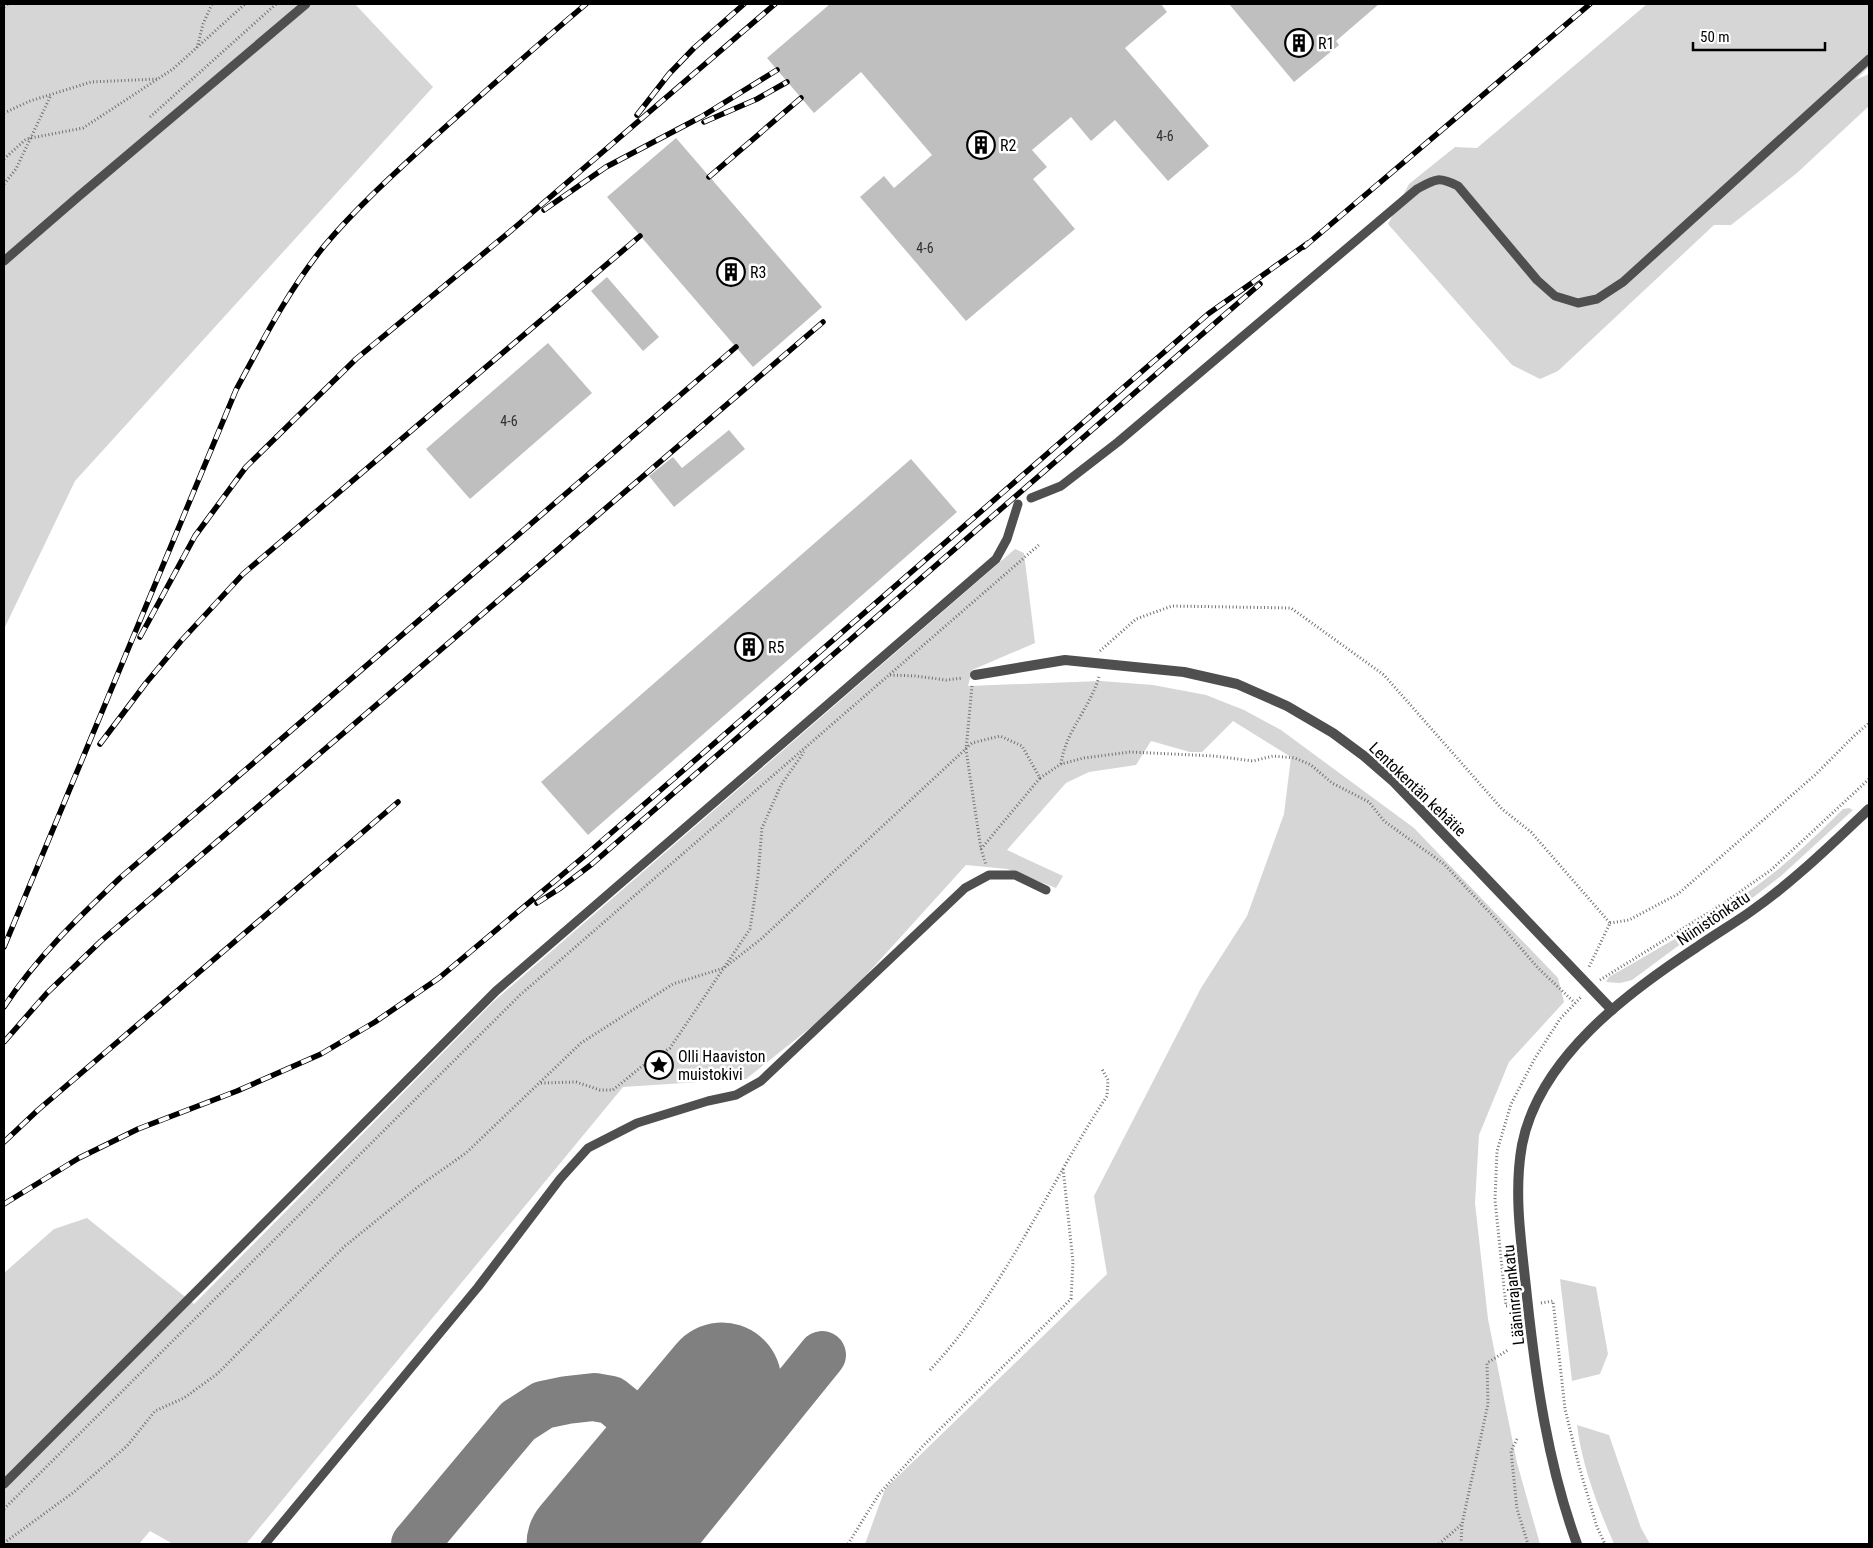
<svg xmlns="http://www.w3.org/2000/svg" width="1873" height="1548" font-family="'Roboto Condensed',sans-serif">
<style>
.green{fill:#d6d6d6}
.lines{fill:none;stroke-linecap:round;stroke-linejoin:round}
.taxiway{stroke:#808080;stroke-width:48}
.runway{stroke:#808080;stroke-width:119}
.building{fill:#bfbfbf}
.path{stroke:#717171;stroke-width:3;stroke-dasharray:1 2.5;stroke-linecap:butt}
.service{stroke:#4f4f4f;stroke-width:9}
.minor{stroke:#4f4f4f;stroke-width:10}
.tertiary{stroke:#4f4f4f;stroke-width:10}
.rail-casing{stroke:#000;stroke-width:5.5}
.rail{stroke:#fff;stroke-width:4;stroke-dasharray:11;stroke-linecap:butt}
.labels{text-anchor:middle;stroke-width:5;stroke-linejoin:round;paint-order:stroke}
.number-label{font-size:14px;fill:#303030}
.poi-label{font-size:16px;fill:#000;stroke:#fff;text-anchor:start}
.street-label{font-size:16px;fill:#000;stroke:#fff}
</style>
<rect width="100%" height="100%" fill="#fff"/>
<!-- green -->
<path class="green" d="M4 4H355L433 87 75 481 4 629Z
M1647 4H1869V67L1855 80 1869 74V106L1797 173 1731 225H1714L1558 371 1540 379 1512 365 1388 224 1409 184 1455 147 1477 148Z
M1015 549 1024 553 1035 643 972 670 968 686 1101 681 1153 685 1206 695 1244 710 1281 730 1414 828 1558 978 1564 1002 1509 1062 1479 1135 1475 1203 1488 1319 1517 1463 1540 1544H865L885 1489 1107 1274 1094 1196 1201 988 1247 916 1284 814 1291 757 1233 721 1202 752H1190L1151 741 1136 765 1089 772 1066 783 1007 850 1063 876 1056 888 1007 869 966 865 839 1005 746 1079 623 1087 246 1544H173L150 1531 139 1544H4V1273L54 1229 87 1218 194 1304 493 1002Z
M1849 808 1853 810 1781 876 1751 899 1678 946 1632 980 1620 983 1606 982 1609 977C1666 944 1725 912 1776 871 1799 852 1822 830 1843 809Z
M1560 1279 1596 1287 1608 1354 1600 1374 1572 1381Z
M1577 1425 1609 1435 1641 1528 1650 1544H1614C1598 1507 1582 1466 1577 1425Z"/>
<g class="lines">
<!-- taxiway -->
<path class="taxiway" d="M415 1544 518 1421 543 1405 567 1400 594 1397 611 1400 668 1446
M669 1544 822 1355"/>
<!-- runway -->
<path class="runway" d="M586 1544 722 1382"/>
</g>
<!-- building -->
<path class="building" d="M830 4H1161L1167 12 1125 48 1209 146 1168 181 1115 120 1091 141 1071 117 1032 150 1047 167 1033 179 1075 229 966 321 860 197 884 176 894 188 932 155 861 72 814 113 767 58Z
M1229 4H1379L1336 41 1339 45 1294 82Z
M676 138 822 307 753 367 607 197Z
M607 277 659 337 643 351 591 291Z
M548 343 592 393 470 499 426 449Z
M729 430 745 449 674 507 649 476 673 457 682 468Z
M911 459 957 512 588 835 541 782Z"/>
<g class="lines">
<!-- path -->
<path class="path" d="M4 7 8 4
M197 48 203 24 212 4
M4 113 30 101 91 82 157 79
M150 117 276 4
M4 159 26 139 83 128 173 69 245 4
M4 184 16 169 51 95
M1100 651 1136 619 1172 606 1291 608 1384 675 1502 809 1531 832 1610 923 1589 967
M890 675 915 676 946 680 963 678
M972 686 966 750 981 849 986 865
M1061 764C1065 732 1090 708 1099 677
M981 849 1040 778
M1610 923 1629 920 1678 894 1815 775 1855 735 1869 723
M1600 980 1724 903 1771 870 1869 779
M541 1083 576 1082 600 1090H613L641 1067 670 1048 750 929 758 876 762 828 781 785 804 752
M1541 1303 1553 1301 1565 1409 1579 1466 1597 1527 1605 1544
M1514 1305 1506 1306 1495 1200 1497 1151 1511 1104 1535 1058 1560 1019 1582 996
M930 1370C1005 1290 1047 1187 1107 1096L1108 1080 1102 1069
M1517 1439 1511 1451 1517 1509 1528 1544
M4 1509 520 995 1040 544
M4 1543 74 1492 127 1446 155 1411 184 1398 217 1374 345 1246 419 1186 466 1153 581 1043 673 984 724 968 761 939 972 743 1000 736 1022 746 1040 778 1061 764 1084 758 1130 752 1214 756 1253 761 1273 756 1295 758 1311 765 1332 783 1369 802 1384 821 1444 864 1493 916 1538 968 1575 1003
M848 1544 879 1494 924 1445 1071 1299 1073 1262 1063 1168
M1439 1544 1462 1524 1488 1404 1487 1363 1508 1350
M1461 1544 1462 1525"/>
<!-- service -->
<path class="service" d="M4 261 79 196 306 4
M1031 498 1061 486 1118 442 1417 189C1435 179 1438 176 1458 186L1537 280 1555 296 1578 303 1597 299 1623 282 1869 59
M4 1484 496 991 996 559 1007 539 1018 504
M265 1544 478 1287 560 1179 588 1148 637 1123 708 1101 736 1095 761 1081 965 888 989 875H1015L1046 890"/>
<!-- minor -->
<path class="minor" d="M975 675 1065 660 1184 672 1237 684 1287 706 1333 733 1364 756 1394 782 1612 1010"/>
<!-- tertiary -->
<path class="tertiary" d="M1577 1544C1548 1465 1536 1381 1527 1297 1522 1247 1513 1195 1522 1145 1539 1058 1628 992 1697 947 1714 935 1733 924 1750 912 1793 882 1831 845 1869 809"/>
<defs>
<path id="rail" d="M637 115 669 74 694 48 744 4
M704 122 757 99 787 82
M709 177 801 98
M544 210 606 167 701 117 777 70
M1304 247 1590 4
M140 637 195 536 246 467 356 359 513 229 775 4
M100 744 146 683 181 641 243 574 640 236
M537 903 559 889 592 864 1260 284
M4 947 236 390C263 340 289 289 325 245 358 206 395 173 432 139 483 93 534 48 586 4
M4 1007C36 958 78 918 120 878L736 347
M4 1042 47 993 101 941 823 322
M4 1142 38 1110 398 802
M4 1204 79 1158 138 1129 237 1091 321 1054 375 1022 439 978 587 854 1208 314 1308 243"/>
</defs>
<!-- rail casing -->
<use href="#rail" class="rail-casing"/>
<!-- rail -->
<use href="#rail" class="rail"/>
</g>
<!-- icons -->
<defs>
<symbol id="building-ring" viewBox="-11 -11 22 22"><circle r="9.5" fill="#fff" stroke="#000" stroke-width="1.5"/><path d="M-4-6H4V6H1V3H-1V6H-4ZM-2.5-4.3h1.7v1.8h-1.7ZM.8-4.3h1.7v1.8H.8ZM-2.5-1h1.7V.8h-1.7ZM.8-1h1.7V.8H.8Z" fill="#000"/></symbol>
<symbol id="sight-ring" viewBox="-11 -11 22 22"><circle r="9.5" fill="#fff" stroke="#000" stroke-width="1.5"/><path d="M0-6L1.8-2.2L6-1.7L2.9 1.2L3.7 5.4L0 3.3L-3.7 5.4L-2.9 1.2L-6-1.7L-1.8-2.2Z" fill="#000"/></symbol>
</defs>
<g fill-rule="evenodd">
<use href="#building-ring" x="1283" y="27" width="32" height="32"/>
<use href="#building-ring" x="965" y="129" width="32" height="32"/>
<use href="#building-ring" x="715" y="256" width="32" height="32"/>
<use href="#building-ring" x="733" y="631" width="32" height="32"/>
<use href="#sight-ring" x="643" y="1049" width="32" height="32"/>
</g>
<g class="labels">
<!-- number labels -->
<g class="number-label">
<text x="1165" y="141">4-6</text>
<text x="925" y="253">4-6</text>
<text x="509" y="426">4-6</text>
</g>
<!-- poi labels -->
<g class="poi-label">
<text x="1318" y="49">R1</text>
<text x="1000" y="151">R2</text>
<text x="750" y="278">R3</text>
<text x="768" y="653">R5</text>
<text x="678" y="1062">Olli Haaviston<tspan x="678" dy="18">muistokivi</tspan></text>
</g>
<!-- street labels -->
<g class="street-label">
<text transform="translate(1418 789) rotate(44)" y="6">Lentokentän kehätie</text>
<text transform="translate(1713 918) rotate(-34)" y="6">Niinistönkatu</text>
<text transform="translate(1513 1295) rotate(-96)" y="6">Lääninrajankatu</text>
</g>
</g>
<!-- border -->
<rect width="1873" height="1548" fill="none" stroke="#000000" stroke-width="10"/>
<!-- scale -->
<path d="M1693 42v8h132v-8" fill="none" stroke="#000000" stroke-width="2.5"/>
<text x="1700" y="42" font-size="15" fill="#000000" stroke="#ffffff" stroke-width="4" paint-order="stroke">50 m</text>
</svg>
